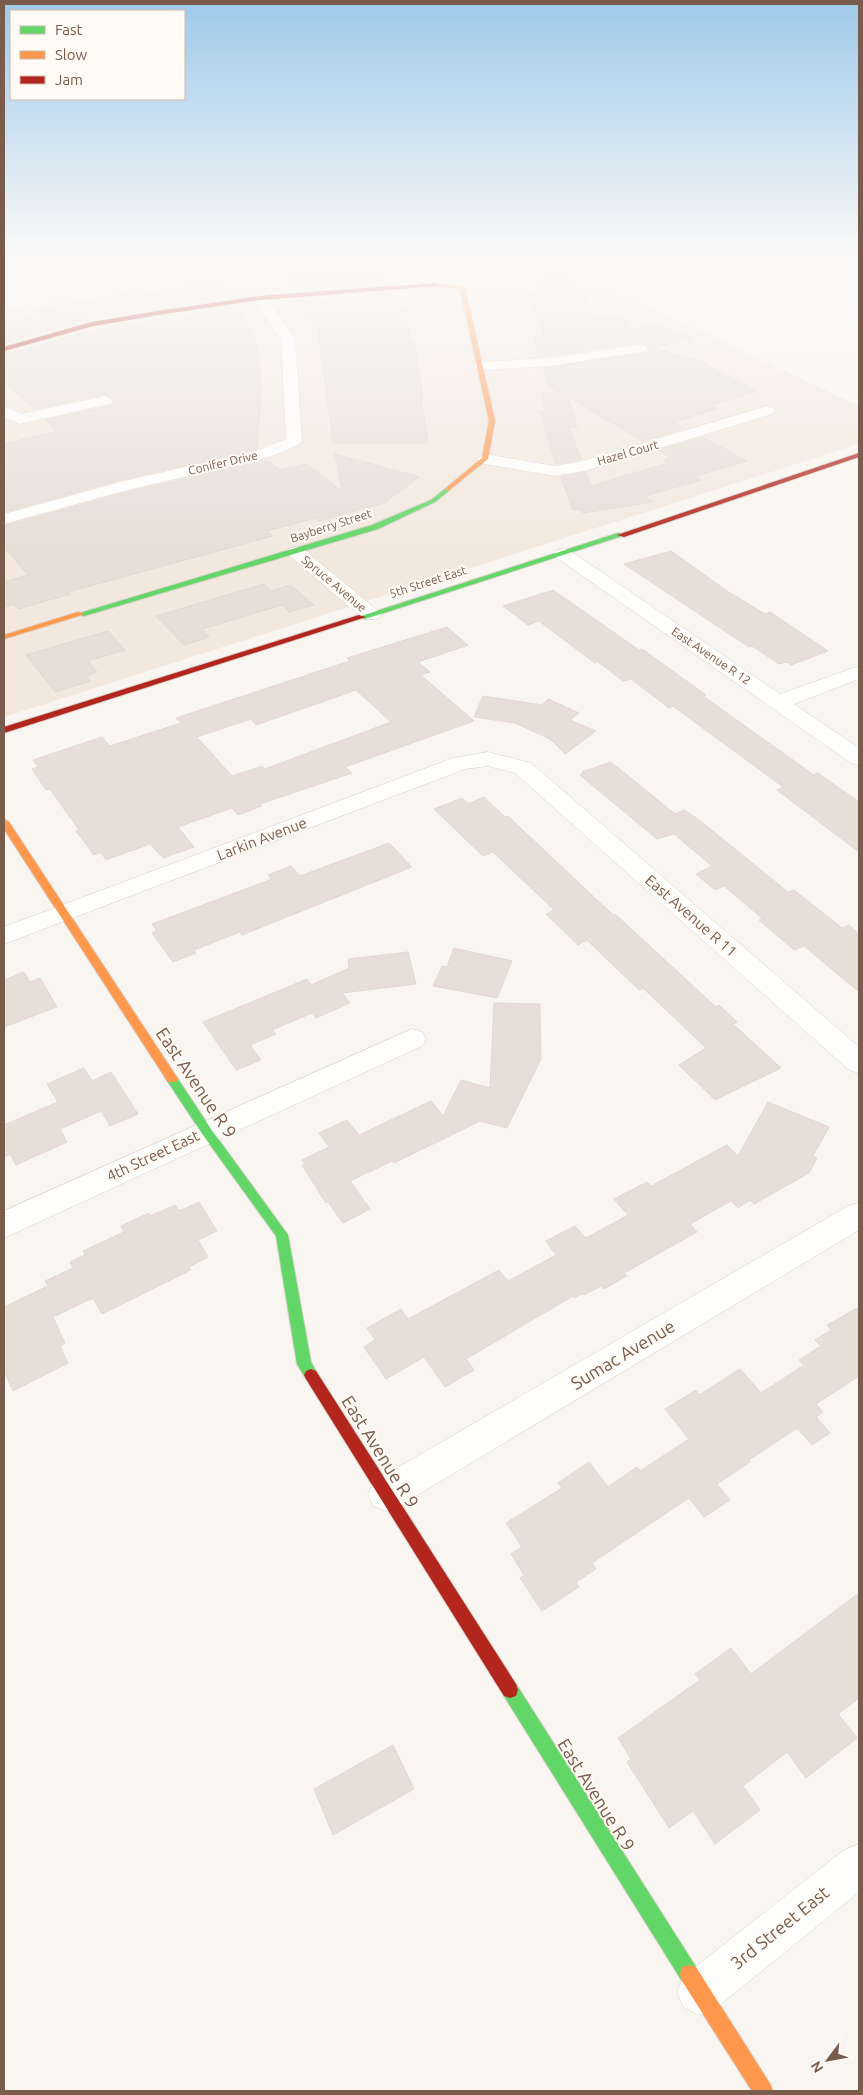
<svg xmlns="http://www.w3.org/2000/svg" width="863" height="2095" font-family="Ubuntu,sans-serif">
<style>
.residential{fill:#f2e8de}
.building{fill:#e6ded7;stroke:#e2d8d2;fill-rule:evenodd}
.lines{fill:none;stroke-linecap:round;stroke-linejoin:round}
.street-casing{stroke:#d7d1cb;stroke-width:1}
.fast-casing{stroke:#d9d2cb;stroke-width:2}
.slow-casing{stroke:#d9d2cb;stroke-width:2}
.jam-casing{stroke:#d9d2cb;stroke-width:2}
.street{fill:#fefefd;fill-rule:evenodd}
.fast{fill:#63d668;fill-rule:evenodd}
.slow{fill:#ff974d;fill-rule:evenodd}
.jam{fill:#b3261e;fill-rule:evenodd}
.labels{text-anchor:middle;stroke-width:4;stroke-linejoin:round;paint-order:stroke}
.far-street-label{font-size:12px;fill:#7a5c4d;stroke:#fffaf3}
.street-label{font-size:15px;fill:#7a5c4d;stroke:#fffaf3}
.near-street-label{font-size:18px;fill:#7a5c4d;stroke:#fffaf3}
</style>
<rect width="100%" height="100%" fill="#f9f5f0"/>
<!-- residential -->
<path class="residential" d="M306 262H410L425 279 447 278 523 262H555L859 406V444L4 717V309L213 271Z"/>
<!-- building -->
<path class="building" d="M370 264 373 269 379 271 386 283 291 290 285 276 348 271 346 266Z
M565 273 579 296H584L594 318 625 317 632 330 648 323 692 338 654 348 699 361 757 391 709 405 717 409 673 422 685 428 643 441 568 397 577 426 569 427 581 459 556 464 540 412 545 411 541 393 560 392 550 387 543 368 646 353 650 348 641 342 538 357 534 338 544 336 528 293H543L540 286H548L542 274Z
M212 283 213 285 222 284 230 296 91 318 4 343V324L39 315 34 311 131 292 134 296Z
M392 294 399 303 400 310H405L411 340H414L423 398H421L428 443H333L318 328H313L311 322H308L296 301Z
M237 307 258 346 261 391 257 449 120 480 4 512V444L57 431 45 420 110 406 115 401 105 394 34 409 4 381V355L94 330Z
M702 437 747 461 695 476 701 480 645 496 653 502 583 513 579 509 573 510 561 477 586 472 591 486 668 463 663 460 671 458 659 450Z
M335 454 419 477 384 503 319 521 316 518 267 531 273 536 68 592 70 594 18 609 14 604 4 607V582L28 575 4 547V526L124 493 266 460 281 470 306 464 342 491Z
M671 551 727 591 765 614 770 612 828 651 791 665 787 662 779 664 752 646 749 647 624 564Z
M264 584 271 591 291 585 314 605 289 612 282 605 202 629 209 637 184 645 156 616Z
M553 590 639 650 642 649 706 695 703 696 814 775 818 773 859 802V852L777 790 783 787 673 706 669 708 631 679 623 681 597 661 595 663 539 621 528 625 503 606Z
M447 627 468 645 418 662 430 672 421 675 474 721 345 767 352 773 260 804 262 806 238 815 232 808 178 827 194 847 163 858 150 844 106 860 101 852 94 855 76 831 79 830 50 789 46 790 32 769 38 767 33 760 102 737 110 746 181 723 176 718 350 661 347 658ZM356 690 391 722 265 769 262 766 232 776 197 737 251 719 256 725Z
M108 631 125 650 88 661 97 672 86 676 91 681 55 692 26 655Z
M483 696 542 705 548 699 579 713 570 720 596 731 565 754 550 739 515 723 474 717Z
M611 762 675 814 684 810 698 819 788 892 794 890 842 928 849 925 859 934V992L804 946 794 950 759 920 763 919 724 886 715 890 696 874 712 866 674 834 657 839 580 775 584 773 582 772Z
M484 797 505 817 508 816 613 915 615 914 716 1007 719 1005 737 1022 733 1024 781 1068 715 1100 679 1065 706 1048 643 988 639 990 587 940 578 945 546 914 554 910 493 852 483 856 434 809 462 798 468 804Z
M389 843 412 867 242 935 240 932 194 950 196 953 173 962 152 933 157 931 152 924 272 879 268 875 291 866 300 876Z
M454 948 512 961 497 998 433 986 442 966 447 967Z
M408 952 416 984 342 993 350 1003 316 1018 312 1013 272 1030 276 1034 250 1045 261 1060 236 1070 203 1022 307 979 311 985 349 968 348 959Z
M24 972 30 982 40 978 57 1007 4 1027V980Z
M494 1003 540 1004 541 1059 507 1128 480 1121 394 1163 392 1161 350 1181 370 1209 343 1223 328 1202 326 1203 302 1165 305 1164 302 1160 329 1147 319 1133 347 1120 359 1135 431 1101 443 1116 461 1080 490 1088Z
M84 1068 92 1081 111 1072 138 1114 110 1126 101 1111 60 1129 67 1142 16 1165 10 1154 4 1157V1125L58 1102 47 1084Z
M768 1102 829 1127 813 1156 817 1158 809 1173 754 1204 750 1200 738 1208 731 1201 690 1224 697 1232 624 1273 627 1276 604 1289 601 1286 584 1295 582 1294 574 1298 573 1296 466 1359 474 1370 445 1387 424 1357 386 1379 364 1347 375 1340 367 1328 401 1309 408 1319 499 1270 508 1281 556 1255 546 1241 575 1226 586 1238 628 1215 614 1199 647 1182 651 1186 727 1145 738 1156Z
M199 1202 217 1231 198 1240 208 1257 189 1267 191 1270 102 1314 93 1298 53 1317 65 1343 60 1346 68 1363 13 1391 4 1371V1307L48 1286 45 1281 73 1268 70 1262 85 1255 83 1251 124 1232 121 1226 149 1213 150 1216 175 1205 179 1211Z
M859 1307V1376L816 1404 823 1412 816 1417 830 1433 812 1445 797 1428 749 1460 750 1462 717 1484 730 1500 704 1517 689 1498 592 1563 596 1569 576 1582 579 1587 542 1611 520 1578 524 1575 511 1554 522 1547 506 1523 562 1488 558 1483 589 1462 608 1487 637 1467 640 1471 689 1439 665 1409 696 1390 699 1395 740 1369 761 1393 804 1365 799 1360 821 1346 815 1340 831 1330 827 1325Z
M859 1593V1698L838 1714 857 1738 806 1778 787 1752 743 1786 760 1810 715 1844 693 1811 669 1828 627 1762 631 1759 618 1738 700 1680 695 1674 731 1648 751 1674Z
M393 1745 414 1789 333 1835 314 1789Z"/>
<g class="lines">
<defs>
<path id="street" d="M260 294 265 295 295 339 302 441 300 444 270 457 124 491 4 524V514L120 482 259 450 286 439 281 339 253 298Z
M641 344 648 348 646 351 552 366 480 370 473 366 480 362 552 358Z
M105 396 113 401 110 404 19 424 4 417V406L21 414Z
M767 406 772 408 775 411 772 414 584 471 555 476 485 464 477 459 485 454 555 466 582 461Z
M296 547 302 548 378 611 381 615 378 619H364L290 556 287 552 290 548Z
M563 549 569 550 780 694 859 666V679L794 704 859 748V765L851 763 557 558 554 554 557 550Z
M488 752 531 763 859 1047V1073L849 1070 515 773 488 766 465 769 4 944V927L453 758Z
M412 1029 422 1032 426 1039 422 1046 4 1238V1211Z
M859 1203V1230L399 1506 386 1511 373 1506 368 1494 373 1482 848 1206Z
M859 1844V1892L716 2008 700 2015 684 2008 677 1992 684 1976 844 1850Z"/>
<path id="fast" d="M446 488 451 489 435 502 378 529 84 616 77 614 372 525 431 500Z
M618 533 625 535 365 619 358 617Z
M172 1075 176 1076 211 1129 288 1235 311 1362 318 1375 316 1379 311 1381 306 1379 297 1364 276 1236 203 1135 168 1082 166 1079 168 1076Z
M510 1682 516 1684 696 1967 698 1974 696 1981 689 1983 682 1981 504 1696 502 1690 504 1684Z"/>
<path id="slow" d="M435 283 465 288 495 421 488 459 448 491 446 490V488L482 458 489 421 460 289 433 286Z
M78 612 85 614 4 639V635Z
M4 819 9 822 176 1076 178 1079 176 1082H168L4 829Z
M689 1965 696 1967 770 2084 773 2091H752L682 1981 680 1974 682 1967Z"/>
<path id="jam" d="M435 283 437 286 260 300 164 314 93 326 4 351V347L92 322 164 310 260 296Z
M859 453V457L624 537 617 535Z
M359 615 366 617 4 733V727Z
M311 1369 316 1371 516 1684 518 1690 516 1696 510 1698 504 1696 306 1379 304 1375 306 1371Z"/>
</defs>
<!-- street casing -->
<use href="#street" class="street-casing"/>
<!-- fast casing -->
<use href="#fast" class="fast-casing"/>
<!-- slow casing -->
<use href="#slow" class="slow-casing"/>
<!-- jam casing -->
<use href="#jam" class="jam-casing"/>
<!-- street -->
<use href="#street" class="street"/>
<!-- fast -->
<use href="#fast" class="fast"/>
<!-- slow -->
<use href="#slow" class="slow"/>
<!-- jam -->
<use href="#jam" class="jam"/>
</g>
<!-- sky -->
<linearGradient id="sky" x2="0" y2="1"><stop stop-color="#9ec9e9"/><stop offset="0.47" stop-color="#fcfaf8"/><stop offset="1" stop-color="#fcfaf8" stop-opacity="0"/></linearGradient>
<rect width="863" height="555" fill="url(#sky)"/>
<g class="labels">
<!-- far-street labels -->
<g class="far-street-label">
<text transform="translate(628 453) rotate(-16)" y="4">Hazel Court</text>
<text transform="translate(223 463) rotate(-13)" y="4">Conifer Drive</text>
<text transform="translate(331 526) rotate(-18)" y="4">Bayberry Street</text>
<text transform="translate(428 582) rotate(-18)" y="4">5th Street East</text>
<text transform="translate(334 584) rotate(40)" y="4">Spruce Avenue</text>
<text transform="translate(711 656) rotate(34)" y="4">East Avenue R 12</text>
</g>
<!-- street labels -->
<g class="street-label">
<text transform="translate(262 839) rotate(-21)" y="5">Larkin Avenue</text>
<text transform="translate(691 916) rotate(41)" y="5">East Avenue R 11</text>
<text transform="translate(153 1156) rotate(-25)" y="5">4th Street East</text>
</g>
<!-- near-street labels -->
<g class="near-street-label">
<text transform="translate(196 1083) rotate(56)" y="6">East Avenue R 9</text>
<text transform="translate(623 1355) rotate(-31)" y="6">Sumac Avenue</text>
<text transform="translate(380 1452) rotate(58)" y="6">East Avenue R 9</text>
<text transform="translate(596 1795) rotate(58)" y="6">East Avenue R 9</text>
<text transform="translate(780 1928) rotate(-39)" y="6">3rd Street East</text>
</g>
</g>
<!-- border -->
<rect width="863" height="2095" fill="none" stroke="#7a5c4d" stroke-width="10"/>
<!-- legend -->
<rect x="10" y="10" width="175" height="90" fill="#fffaf3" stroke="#cabbb1"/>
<rect x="20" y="26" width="25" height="8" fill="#63d668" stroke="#cabbb1"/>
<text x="55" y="35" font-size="15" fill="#7a5c4d">Fast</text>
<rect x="20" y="51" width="25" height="8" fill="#ff974d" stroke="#cabbb1"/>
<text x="55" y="60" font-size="15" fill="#7a5c4d">Slow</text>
<rect x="20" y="76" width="25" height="8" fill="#b3261e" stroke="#cabbb1"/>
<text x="55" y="85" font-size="15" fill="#7a5c4d">Jam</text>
<!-- north arrow -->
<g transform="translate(828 2060) rotate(238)" stroke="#fffaf3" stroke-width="4" paint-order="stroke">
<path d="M0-4L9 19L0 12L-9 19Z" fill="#7a5c4d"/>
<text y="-8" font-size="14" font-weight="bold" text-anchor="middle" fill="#7a5c4d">N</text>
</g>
</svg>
